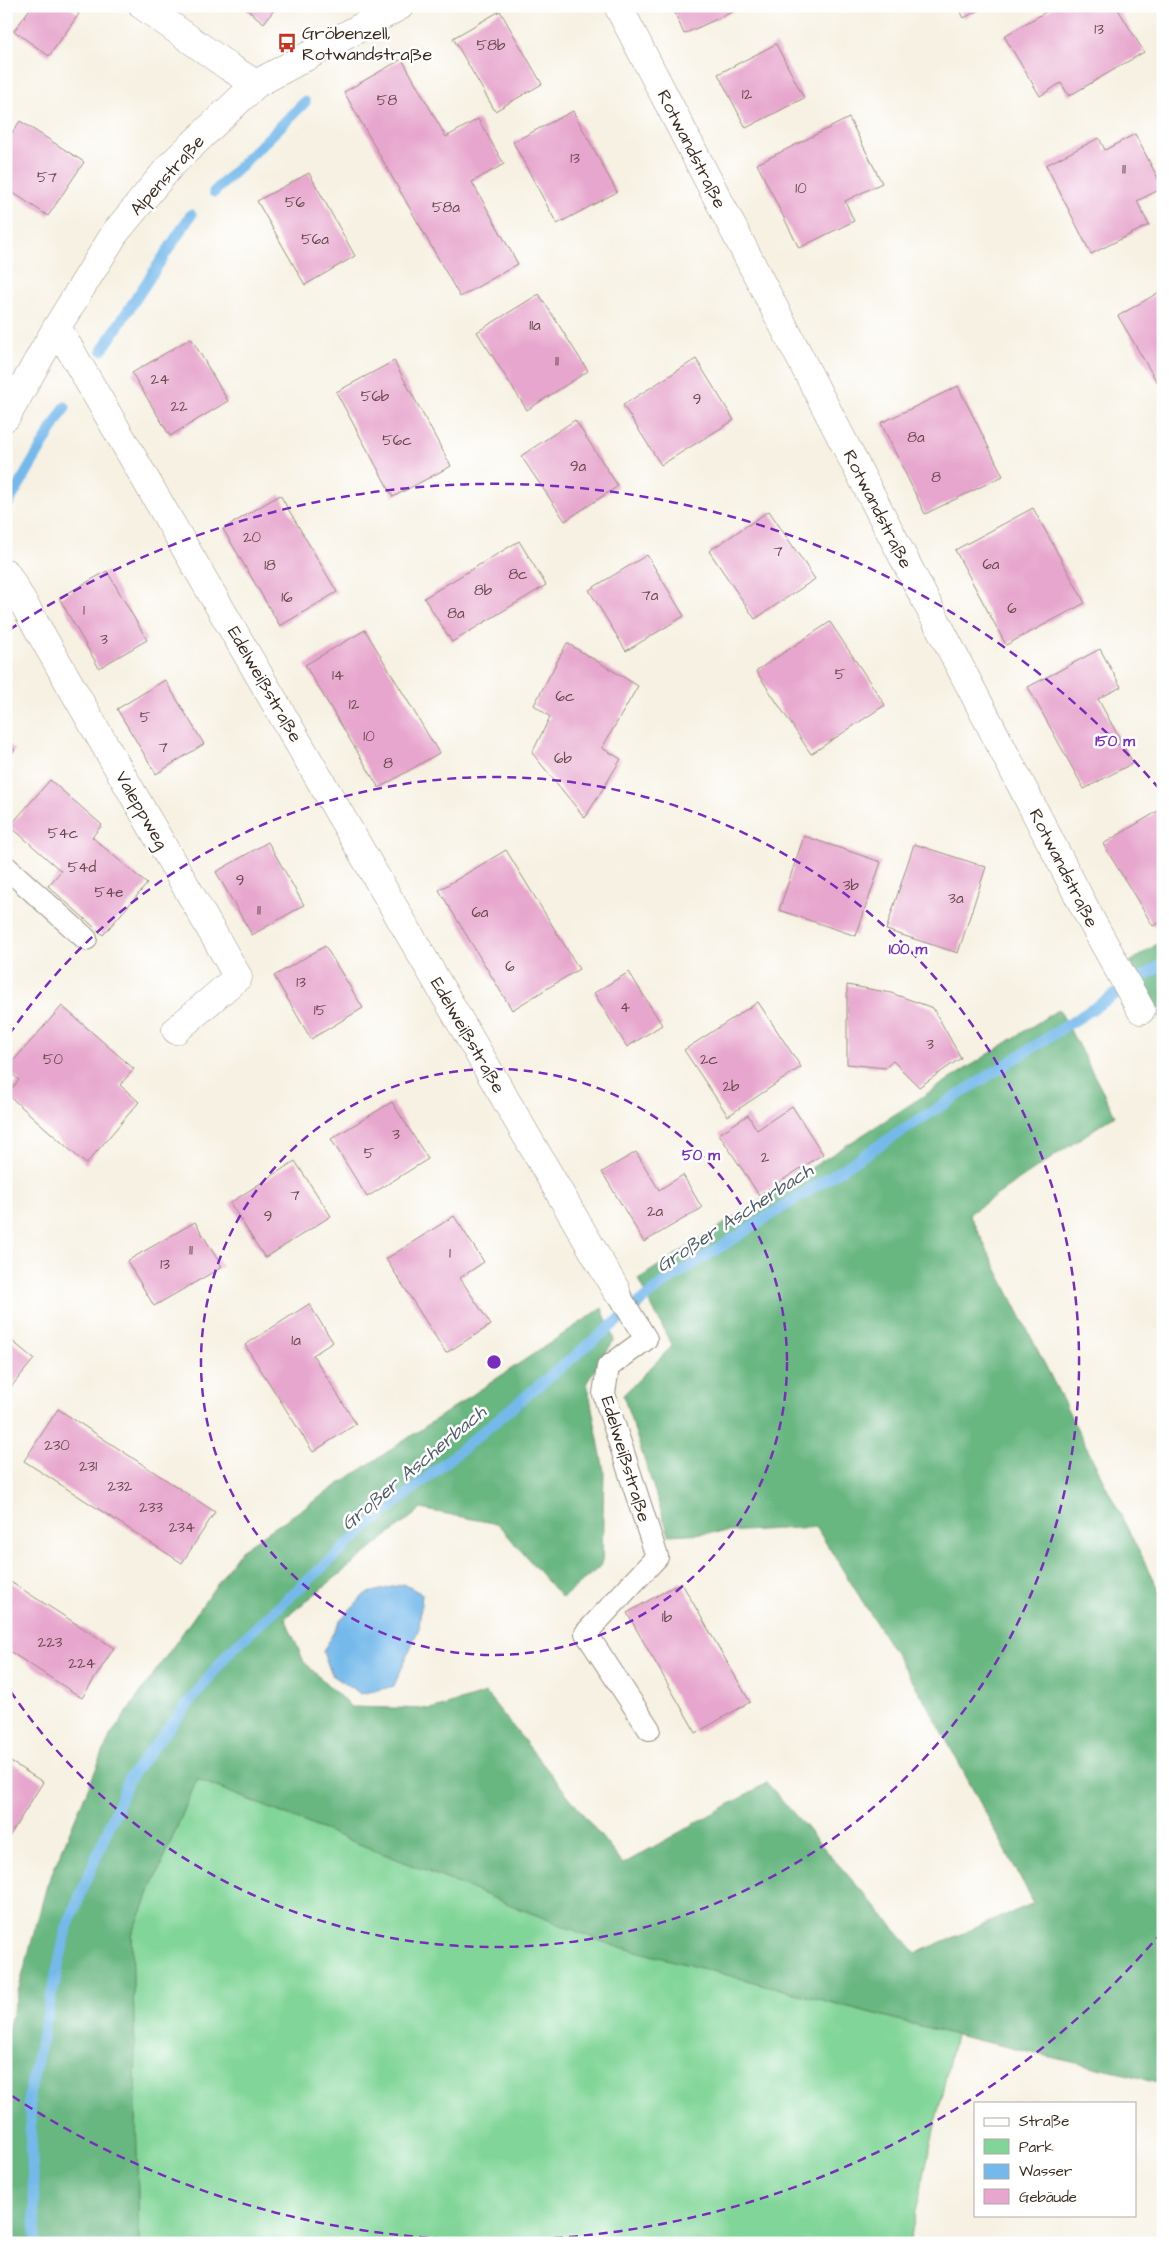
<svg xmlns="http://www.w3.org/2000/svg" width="1169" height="2249" font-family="'Architects Daughter',sans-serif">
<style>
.green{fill:#81d598;stroke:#5e805b}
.forest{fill:#68b680;stroke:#52704f}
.water{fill:#74b9eb;stroke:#587284}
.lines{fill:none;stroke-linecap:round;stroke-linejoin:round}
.stream{stroke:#74b9eb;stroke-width:11}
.building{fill:#e7a6cd}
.service-casing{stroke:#988e80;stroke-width:24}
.minor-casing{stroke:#988e80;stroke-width:29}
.service{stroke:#fff;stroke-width:22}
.minor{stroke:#fff;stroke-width:28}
.ring{fill:none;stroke:#7b2cbf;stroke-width:2.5;stroke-dasharray:9 6}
.labels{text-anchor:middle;stroke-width:5;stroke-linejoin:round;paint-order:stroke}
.number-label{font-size:15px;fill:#66494a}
.poi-label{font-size:18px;fill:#3b2a1e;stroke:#fff;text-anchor:start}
.street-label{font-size:18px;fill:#3b2a1e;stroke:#fff}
.water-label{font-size:19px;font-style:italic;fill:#4f5c66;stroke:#fff}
.centre{fill:#7b2cbf;stroke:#fff;stroke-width:2.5}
.ring-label{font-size:15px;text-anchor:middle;font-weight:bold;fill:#7b2cbf;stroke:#fff;stroke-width:5;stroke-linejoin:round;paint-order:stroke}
</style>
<rect width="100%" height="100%" fill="#fff"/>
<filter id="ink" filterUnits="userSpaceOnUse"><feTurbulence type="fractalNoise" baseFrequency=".02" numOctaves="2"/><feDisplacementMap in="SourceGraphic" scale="10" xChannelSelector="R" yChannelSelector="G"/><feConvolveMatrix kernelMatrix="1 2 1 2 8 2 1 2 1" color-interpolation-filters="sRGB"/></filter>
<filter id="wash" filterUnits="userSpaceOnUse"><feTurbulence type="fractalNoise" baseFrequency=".0096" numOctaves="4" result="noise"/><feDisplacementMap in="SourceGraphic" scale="20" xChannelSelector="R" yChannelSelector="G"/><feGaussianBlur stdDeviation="1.12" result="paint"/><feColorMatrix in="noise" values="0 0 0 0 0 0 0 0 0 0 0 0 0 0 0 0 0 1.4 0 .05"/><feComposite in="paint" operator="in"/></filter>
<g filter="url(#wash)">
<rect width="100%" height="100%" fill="#f6f1e2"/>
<!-- green -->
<path class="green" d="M197 1779 606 1943 955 2035 909 2243H139L132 1935Z"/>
<!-- forest -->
<path class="forest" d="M1163 940V1024L1130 962Z
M1059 1009 1115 1115 969 1214 1163 1599V2083L955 2035 606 1943 197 1779 132 1935 139 2243H6V2036L47 1885 110 1736 241 1550 602 1308 614 1340 587 1382 604 1471 602 1565 562 1598 498 1524 421 1509 285 1618 304 1662 351 1707 434 1709 486 1693 623 1864 767 1783 916 1953 1034 1903 928 1706 816 1527 669 1535 623 1395 672 1346 638 1279Z"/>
<!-- water -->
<path class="water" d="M404 1584 422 1594 419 1628 394 1686 361 1694 332 1675 323 1652 340 1620 365 1594Z"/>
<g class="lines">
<!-- stream -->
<path class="stream" d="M214 192 305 102
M102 350 191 215
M6 507 65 407
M36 2243 29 2095 67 1927 129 1778 230 1651 367 1527 661 1285 1163 964"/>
</g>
<g id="blocks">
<!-- building -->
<path class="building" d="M32 6H68L79 14 49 56 14 31Z
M242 6H277L264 23Z
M672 6H740L741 8 684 34Z
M958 6H986L964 18Z
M1056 6H1116L1144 52 1069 96 1061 83 1040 96 1004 36Z
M500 11 542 84 495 111 453 38Z
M776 44 804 98 746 128 718 74Z
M402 59 446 137 478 119 504 164 472 182 518 264 460 297 344 92Z
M573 111 617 192 557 224 513 142Z
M849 118 882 183 845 201 854 221 799 248 757 164Z
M20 121 84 162 48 216 6 188V142Z
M1135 134 1163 188 1137 201 1149 225 1091 254 1046 165 1099 138 1105 150Z
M309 173 355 256 305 285 257 201Z
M1163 290V379L1157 382 1118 316Z
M539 294 588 371 527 410 477 332Z
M191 338 228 401 170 436 132 373Z
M696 359 734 420 661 465 623 405Z
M394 361 451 466 393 497 336 392Z
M958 386 1003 476 925 514 881 423Z
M575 420 618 486 565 521 521 456Z
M280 495 337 592 280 626 223 529Z
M1033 508 1085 603 1006 645 955 550Z
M769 511 815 579 755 619 709 551Z
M519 541 546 585 452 642 424 598Z
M647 555 684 616 626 651 589 590Z
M107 571 147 640 99 668 59 598Z
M830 622 885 705 811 754 756 671Z
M365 630 439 753 379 788 305 665Z
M567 643 638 686 602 748 621 759 585 818 532 753 550 717 534 705Z
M1100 649 1121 687 1098 699 1133 763 1084 789 1028 687Z
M165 680 204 744 156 774 117 709Z
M6 742 15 750 6 759Z
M50 780 102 825 92 837 147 884 103 935 48 886 61 871 10 826Z
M1163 808V921L1153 926 1103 844Z
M804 836 881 862 856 936 779 910Z
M268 842 304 905 252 935 216 872Z
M914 844 986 867 958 953 886 930Z
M506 850 579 969 512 1010 439 890Z
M325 946 363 1008 311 1039 274 976Z
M629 972 662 1025 627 1047 594 993Z
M847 985 891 993 933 1008 961 1058 919 1087 893 1061 885 1068 847 1064Z
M758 1002 801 1067 728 1116 684 1050Z
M62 1006 134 1069 120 1085 139 1102 86 1164 7 1094 19 1080 6 1069Z
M392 1102 428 1159 367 1197 331 1139Z
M792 1106 823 1154 759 1195 719 1134 748 1115 757 1130Z
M636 1152 659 1190 683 1175 702 1208 644 1242 602 1172Z
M295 1161 331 1216 265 1258 230 1203Z
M454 1216 484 1262 460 1278 491 1325 446 1353 386 1259Z
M195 1222 222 1267 154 1306 127 1261Z
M309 1304 333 1342 313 1355 356 1424 313 1452 245 1345Z
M6 1336 34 1359 6 1393Z
M58 1409 215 1512 182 1563 24 1461Z
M6 1579 114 1648 82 1698 6 1649Z
M681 1582 750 1702 696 1733 627 1613Z
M6 1759 43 1782 9 1837 6 1836Z"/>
</g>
</g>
<g filter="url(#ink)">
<use href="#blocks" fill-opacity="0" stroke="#988e80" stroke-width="1"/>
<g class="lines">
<defs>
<path id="service" d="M6 867 86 939
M616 1290 646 1339 608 1367 604 1394 657 1557 586 1633 649 1729"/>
<path id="minor" d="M143 6 229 67 256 84
M618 6 1092 922 1141 1010
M57 327 616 1290
M6 417 57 327 115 233 171 165 256 84 400 6
M6 573 238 977 176 1030"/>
</defs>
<!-- service casing -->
<use href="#service" class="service-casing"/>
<!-- minor casing -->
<use href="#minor" class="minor-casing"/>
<!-- service -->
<use href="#service" class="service"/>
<!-- minor -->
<use href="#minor" class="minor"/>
</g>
</g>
<!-- distance rings -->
<g class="ring">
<circle cx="494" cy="1362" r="293"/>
<path d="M9 1035A585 585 0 1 1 9 1689"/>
<path d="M1162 1932A878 878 0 0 1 9 2094M9 630A878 878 0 0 1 1162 792"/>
</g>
<!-- icons -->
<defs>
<symbol id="bus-bare" viewBox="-9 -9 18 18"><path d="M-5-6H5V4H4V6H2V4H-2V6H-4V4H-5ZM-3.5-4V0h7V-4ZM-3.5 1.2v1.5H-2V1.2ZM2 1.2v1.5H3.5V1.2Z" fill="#c8321e" stroke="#fff" stroke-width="2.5" paint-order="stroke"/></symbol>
</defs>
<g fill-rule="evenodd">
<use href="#bus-bare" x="273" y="29" width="28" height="28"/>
</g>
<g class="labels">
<!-- number labels -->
<g class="number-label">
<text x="1099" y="34">13</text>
<text x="491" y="50">58b</text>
<text x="747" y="99">12</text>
<text x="387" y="105">58</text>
<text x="575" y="163">13</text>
<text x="1124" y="174">11</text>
<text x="47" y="182">57</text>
<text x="801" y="193">10</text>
<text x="295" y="207">56</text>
<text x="446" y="212">58a</text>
<text x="315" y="244">56a</text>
<text x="535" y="330">11a</text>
<text x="557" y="366">11</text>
<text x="160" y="384">24</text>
<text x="375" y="401">56b</text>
<text x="697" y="404">9</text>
<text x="179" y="411">22</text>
<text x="916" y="442">8a</text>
<text x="397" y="445">56c</text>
<text x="578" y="471">9a</text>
<text x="936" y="482">8</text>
<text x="252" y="542">20</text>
<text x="778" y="556">7</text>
<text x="991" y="569">6a</text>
<text x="270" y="570">18</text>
<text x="518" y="579">8c</text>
<text x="483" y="595">8b</text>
<text x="650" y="600">7a</text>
<text x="287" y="602">16</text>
<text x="1012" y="613">6</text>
<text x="84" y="615">1</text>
<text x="456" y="618">8a</text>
<text x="104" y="644">3</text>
<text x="840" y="679">5</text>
<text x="338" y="680">14</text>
<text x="565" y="701">6c</text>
<text x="354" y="709">12</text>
<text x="145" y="722">5</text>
<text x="369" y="741">10</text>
<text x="163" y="752">7</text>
<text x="563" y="763">6b</text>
<text x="388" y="768">8</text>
<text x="63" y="838">54c</text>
<text x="82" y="872">54d</text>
<text x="240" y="885">9</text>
<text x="851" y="890">3b</text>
<text x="109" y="897">54e</text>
<text x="956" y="903">3a</text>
<text x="259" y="915">11</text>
<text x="480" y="917">6a</text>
<text x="510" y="971">6</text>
<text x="301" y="987">13</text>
<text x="625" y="1012">4</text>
<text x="320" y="1015">15</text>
<text x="930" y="1049">3</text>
<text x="53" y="1064">50</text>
<text x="709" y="1064">2c</text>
<text x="731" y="1091">2b</text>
<text x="396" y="1139">3</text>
<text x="369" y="1158">5</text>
<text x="765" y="1162">2</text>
<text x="295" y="1200">7</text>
<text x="655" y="1216">2a</text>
<text x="268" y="1221">9</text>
<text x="191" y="1255">11</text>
<text x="450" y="1258">1</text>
<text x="165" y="1269">13</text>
<text x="296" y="1345">1a</text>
<text x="57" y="1450">230</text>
<text x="88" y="1471">231</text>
<text x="120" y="1491">232</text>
<text x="151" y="1512">233</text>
<text x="182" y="1532">234</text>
<text x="667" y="1622">1b</text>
<text x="50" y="1647">223</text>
<text x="82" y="1668">224</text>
</g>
<!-- poi labels -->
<g class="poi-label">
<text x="302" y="39">Gröbenzell,<tspan x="302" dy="21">Rotwandstraße</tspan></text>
</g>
<!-- street labels -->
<g class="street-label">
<text transform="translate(692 149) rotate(63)" y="6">Rotwandstraße</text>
<text transform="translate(167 175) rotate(-48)" y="6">Alpenstraße</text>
<text transform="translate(878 509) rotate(63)" y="6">Rotwandstraße</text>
<text transform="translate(265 684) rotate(60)" y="6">Edelweißstraße</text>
<text transform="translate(142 810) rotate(60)" y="6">Valeppweg</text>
<text transform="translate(1064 868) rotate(63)" y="6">Rotwandstraße</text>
<text transform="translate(468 1035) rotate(60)" y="6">Edelweißstraße</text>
<text transform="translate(626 1459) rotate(73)" y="6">Edelweißstraße</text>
</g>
<!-- water labels -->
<g class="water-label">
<text transform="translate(734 1217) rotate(-33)" y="7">Großer Ascherbach</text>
<text transform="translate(413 1467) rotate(-40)" y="7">Großer Ascherbach</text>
</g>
</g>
<circle cx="494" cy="1362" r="8" class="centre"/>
<g class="ring-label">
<text x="1115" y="746">150 m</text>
<text x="908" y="954">100 m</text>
<text x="701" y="1160">50 m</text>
</g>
<!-- margin -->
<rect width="1169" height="2249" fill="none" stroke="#fff" stroke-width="25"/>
<!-- legend -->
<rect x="974" y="2102" width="162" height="115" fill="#ffffff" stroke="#b1aaa5"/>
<rect x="984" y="2118" width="25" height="8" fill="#ffffff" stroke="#b1aaa5"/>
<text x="1019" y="2126" font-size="15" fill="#3b2a1e">Straße</text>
<rect x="984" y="2139" width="25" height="15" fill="#81d598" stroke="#b1aaa5"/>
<text x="1019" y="2152" font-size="15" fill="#3b2a1e">Park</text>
<rect x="984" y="2164" width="25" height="15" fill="#74b9eb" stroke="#b1aaa5"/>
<text x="1019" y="2176" font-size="15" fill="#3b2a1e">Wasser</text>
<rect x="984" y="2189" width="25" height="15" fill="#e7a6cd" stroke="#b1aaa5"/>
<text x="1019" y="2202" font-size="15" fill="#3b2a1e">Gebäude</text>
</svg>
